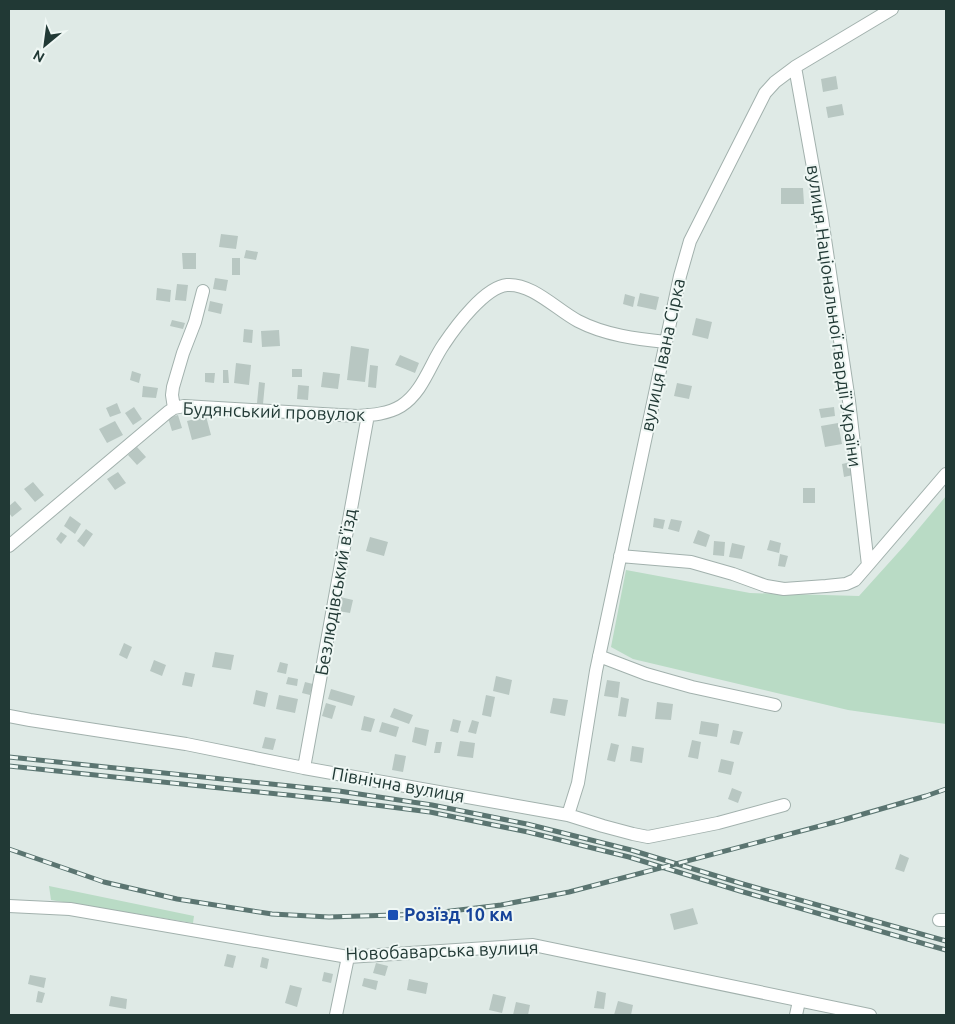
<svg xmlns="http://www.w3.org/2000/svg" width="955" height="1024" font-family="Ubuntu,sans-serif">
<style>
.green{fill:#b9dbc5}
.building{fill:#b8c7c2}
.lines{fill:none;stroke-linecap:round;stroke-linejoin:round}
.minor-casing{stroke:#a2b1ad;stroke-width:14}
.minor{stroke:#fff;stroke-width:12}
.rail-casing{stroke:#5b7571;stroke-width:5}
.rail{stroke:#eff7f4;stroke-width:3;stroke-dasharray:9;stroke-linecap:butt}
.transit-dot{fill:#1a4fb4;stroke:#eff7f4;stroke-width:2}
.labels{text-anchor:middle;stroke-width:4;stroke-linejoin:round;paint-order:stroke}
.street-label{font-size:18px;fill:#213935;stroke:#eff7f4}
.transit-label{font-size:18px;font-weight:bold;fill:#164399;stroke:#eff7f4;text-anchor:start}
</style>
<rect width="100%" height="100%" fill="#dfeae6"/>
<!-- green -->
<path class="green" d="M946 496V724L848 710 633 659 611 647 626 570 750 593 859 596 905 545Z
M49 886 194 916 193 923 51 900Z"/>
<!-- building -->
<path class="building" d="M836 76 838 89 823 92 821 79Z
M842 104 844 115 828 118 826 107Z
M781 188H803L804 204H781Z
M221 234 238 236 236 249 219 247Z
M246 250 258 252 256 260 244 258Z
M182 253H196V269H183Z
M232 258H240V275H232Z
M215 278 228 280 226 291 213 289Z
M177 284 188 285 186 301 175 300Z
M157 288 171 290 170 302 156 300Z
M640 293 659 297 656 310 637 306Z
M625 294 635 297 633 307 623 304Z
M210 301 223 304 221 314 208 311Z
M696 318 712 322 708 339 692 335Z
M172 320 185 323 183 329 170 326Z
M244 329 253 330 252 343 243 342Z
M279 330 280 346 262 347 261 331Z
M351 346 369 349 365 382 347 380Z
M400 355 419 363 415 373 395 365Z
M236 363 251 365 249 385 234 383Z
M370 365 378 366 376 388 368 387Z
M292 369H302V377H292Z
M223 370H228L229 383H223Z
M132 371 141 374 139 383 130 380Z
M323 372 340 374 338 389 321 387Z
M205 373H215L214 383 205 382Z
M259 382 265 383 263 404 257 403Z
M677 383 692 386 689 399 674 396Z
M298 385 309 386 308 400 297 399Z
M143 386 158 388 156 398 142 397Z
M117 403 121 413 110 417 106 408Z
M134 407 142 419 133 425 125 413Z
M834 407 835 416 821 418 819 409Z
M178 415 182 428 172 431 168 418Z
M206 416 211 435 192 440 187 421Z
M115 421 123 435 107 443 99 429Z
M838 423 842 444 825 447 821 426Z
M137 447 146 457 137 465 128 455Z
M851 462 853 475 844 477 842 464Z
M118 472 126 483 115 490 107 479Z
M33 482 44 495 35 502 24 489Z
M803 488H815V503H803Z
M15 501 22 509 12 517 9 513V506Z
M70 516 81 524 75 534 64 526Z
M654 518 665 520 663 529 653 527Z
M671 519 682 521 679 532 668 529Z
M86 529 93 534 84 547 77 541Z
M698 530 710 535 706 547 693 543Z
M61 532 67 536 61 544 56 539Z
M370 537 388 542 384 556 366 551Z
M770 540 781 543 779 553 767 550Z
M714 541 725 542 724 556 713 555Z
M732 543 745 546 742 559 729 557Z
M780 554 788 556 785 567 778 566Z
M340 597 353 600 350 613 338 611Z
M124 643 132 647 127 659 119 655Z
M215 652 234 655 231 670 212 667Z
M154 660 166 665 162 676 150 671Z
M280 662 288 664 286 674 277 672Z
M185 672 195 674 192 687 182 685Z
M496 676 512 680 509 695 493 691Z
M288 677 298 679 297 686 286 684Z
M607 680 620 682 618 698 604 696Z
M305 682 313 684 310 695 302 693Z
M331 689 355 696 352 706 328 699Z
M256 690 268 693 265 707 253 704Z
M279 695 298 699 295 713 276 709Z
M486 695 495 697 491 717 482 715Z
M621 697 629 699 626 717 618 716Z
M553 698 568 700 565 716 550 713Z
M657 702 673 704 671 720 655 719Z
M326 703 336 706 332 719 322 716Z
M394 708 413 715 409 724 390 717Z
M364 716 375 719 371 732 361 730Z
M453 719 461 721 458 733 450 731Z
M472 720 479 722 476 734 468 732Z
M701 721 719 724 717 737 699 734Z
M382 722 399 727 396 737 379 732Z
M415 727 429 730 426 746 412 742Z
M733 730 743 732 739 745 730 743Z
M265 737 276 739 273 750 262 748Z
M692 740 701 742 698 759 688 757Z
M460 741 475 743 473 758 457 756Z
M436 742H442L440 753H434Z
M611 743 619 745 615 762 607 760Z
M632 746 644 748 642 763 630 761Z
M395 754 406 756 403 772 392 770Z
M721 759 734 762 731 775 718 772Z
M732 788 742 792 738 803 728 799Z
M900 854 909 858 904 872 895 869Z
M693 908 698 924 674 930 670 914Z
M227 954 236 956 233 968 224 966Z
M262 957 269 959 267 969 260 967Z
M376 963 388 966 385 976 373 973Z
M324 972 333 974 331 983 322 981Z
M30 975 46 978 44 988 28 984Z
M364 978 378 981 376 990 362 986Z
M409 979 428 983 426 994 407 990Z
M290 985 302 988 297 1007 285 1003Z
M38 991 45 993 42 1003 36 1002Z
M597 991 606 993 604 1009 594 1008Z
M493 994 506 997 502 1013 489 1010Z
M111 996 127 999 126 1009 109 1006Z
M618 1001 633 1005 631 1015H614Z
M516 1002 530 1005 528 1015H513Z"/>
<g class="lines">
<defs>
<path id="minor" d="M795 67 821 212 849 401 868 565
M174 408 172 395 173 387 183 353 195 322 203 291
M9 546 168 412 174 408 184 406 357 416C371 415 388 414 401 406 423 392 430 364 444 344 456 326 485 287 507 285 532 283 557 310 578 321 605 335 636 339 666 342
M620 556 691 562 733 574 766 586 784 589 826 586 846 584 855 580 868 565 946 474
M599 656 646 674 692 687 775 705
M9 716 30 720 186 744 304 768 568 815 603 826 633 834 648 837 718 823 784 805
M304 768 368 415
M568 815 578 783 596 671 680 276 690 241 765 93 775 82 795 67 892 9
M9 906 70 909 348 957 533 945 870 1015
M939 920H946
M336 1015 348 957
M796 1015 799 1001"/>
</defs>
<!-- minor casing -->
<use href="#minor" class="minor-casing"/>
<!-- minor -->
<use href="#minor" class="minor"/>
<defs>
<path id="rail" d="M9 757 339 791 432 805 527 824 631 850 743 884 946 941
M9 766 336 800 430 812 528 832 629 857 740 891 946 950
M9 849 104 882 177 899 272 914 329 917 426 914 501 905 569 892 839 821 926 796 946 789"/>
</defs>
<!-- rail casing -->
<use href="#rail" class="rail-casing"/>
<!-- rail -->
<use href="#rail" class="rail"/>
</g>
<!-- markers -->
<rect class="transit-dot" x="387" y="909" width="12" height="12" rx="2.5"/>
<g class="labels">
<!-- street labels -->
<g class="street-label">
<text transform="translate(834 316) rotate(82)" y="6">вулиця Національної гвардії України</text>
<text transform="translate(663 355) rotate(-78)" y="6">вулиця Івана Сірка</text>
<text transform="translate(274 412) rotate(2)" y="6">Будянський провулок</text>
<text transform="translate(336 592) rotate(-80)" y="6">Безлюдівський в'їзд</text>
<text transform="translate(398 785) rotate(10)" y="6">Північна вулиця</text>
<text transform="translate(442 951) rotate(-2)" y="6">Новобаварська вулиця</text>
</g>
<!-- transit labels -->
<g class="transit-label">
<text x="404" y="921">Розїзд 10 км</text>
</g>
</g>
<!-- border -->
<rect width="955" height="1024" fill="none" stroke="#213935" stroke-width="20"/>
<!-- north arrow -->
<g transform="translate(45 45) rotate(209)" stroke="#eff7f4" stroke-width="4" paint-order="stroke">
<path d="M0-4L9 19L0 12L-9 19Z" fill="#213935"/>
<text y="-8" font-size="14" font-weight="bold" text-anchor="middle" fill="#213935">N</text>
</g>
</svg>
